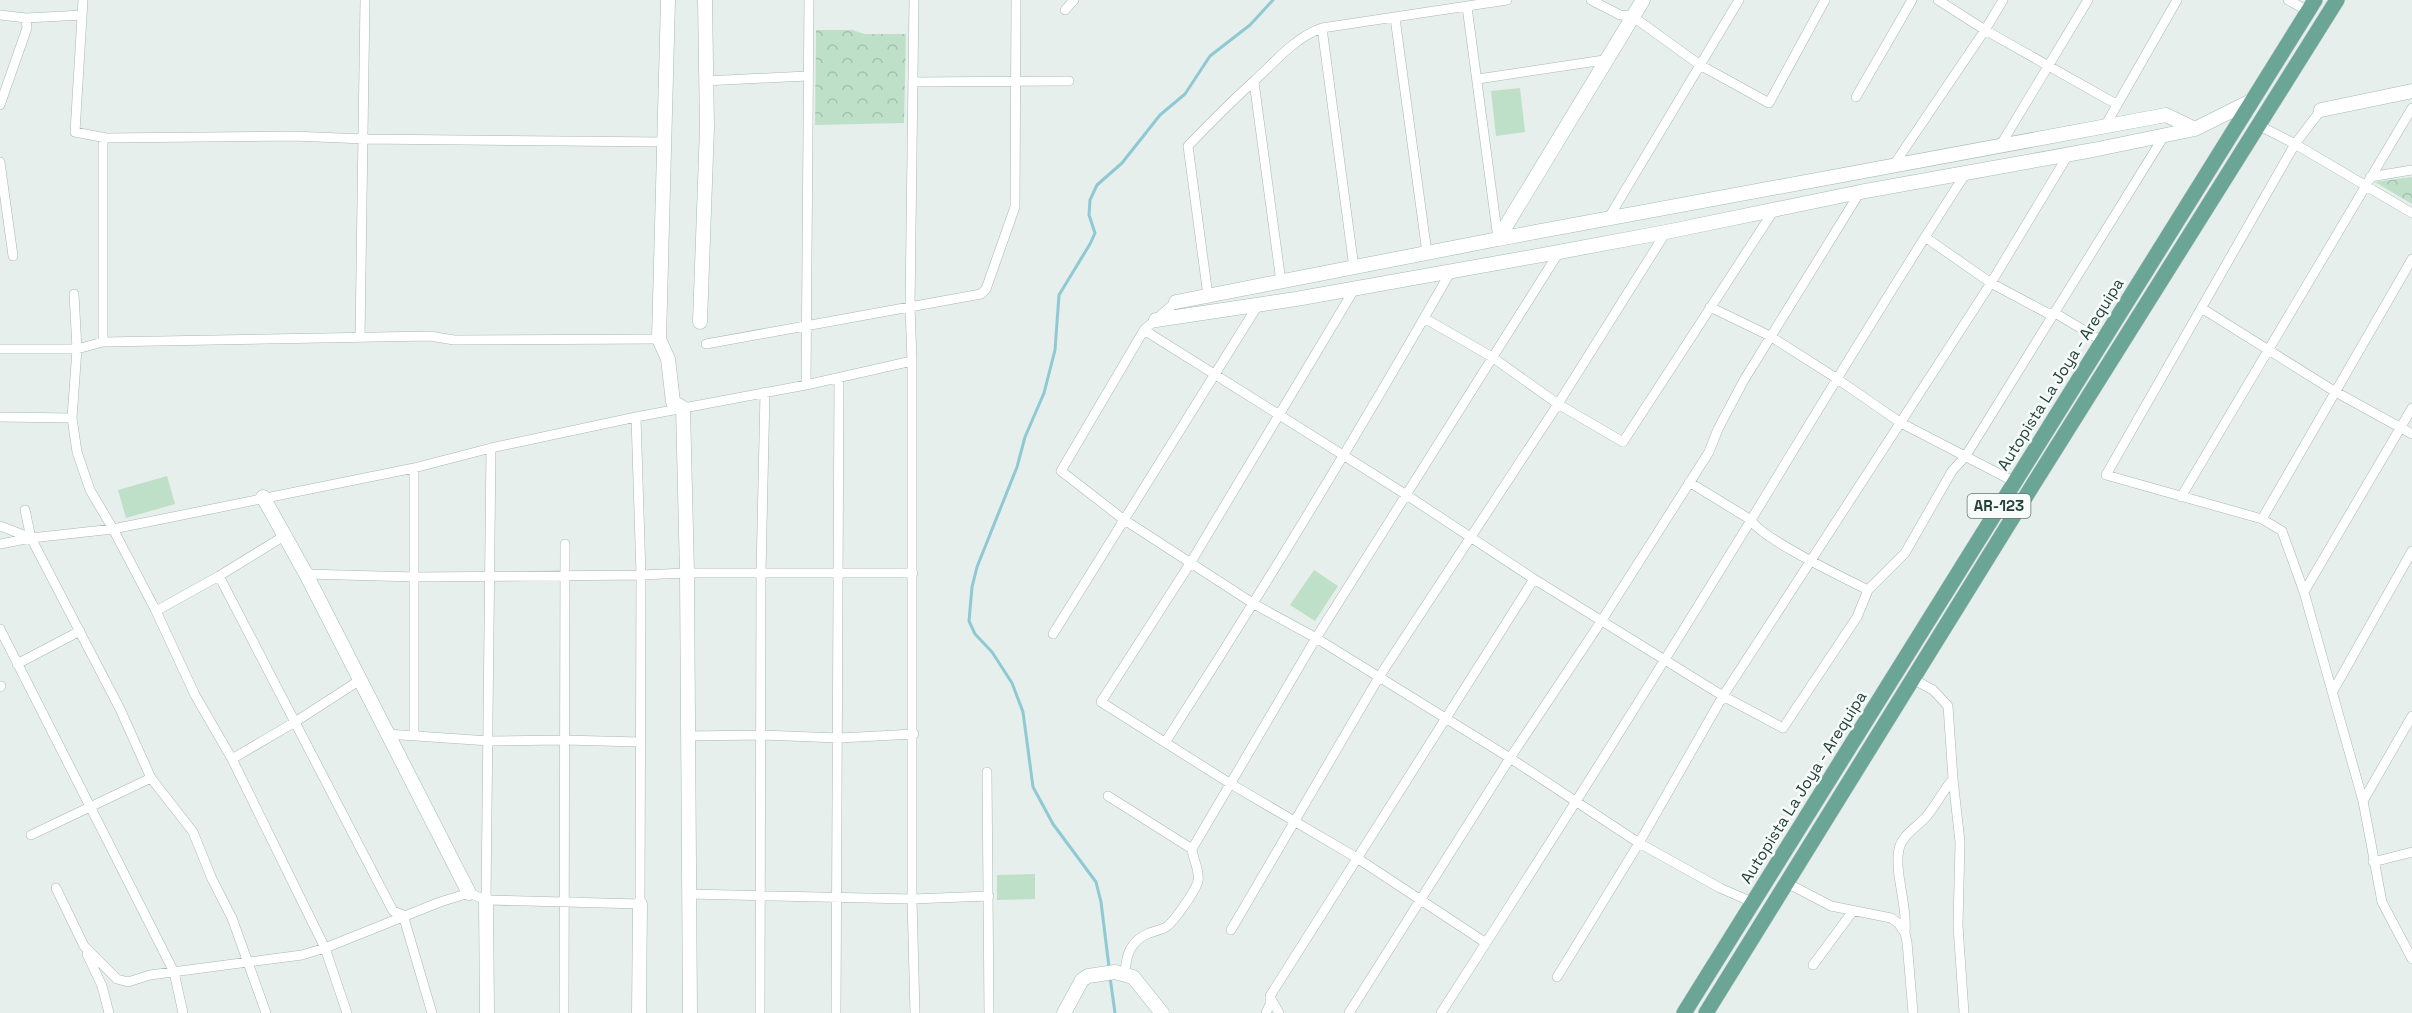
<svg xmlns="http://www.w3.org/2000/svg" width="2412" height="1013" font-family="'Space Grotesk',sans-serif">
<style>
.forest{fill:url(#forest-crowns)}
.garden{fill:#bfe0c8}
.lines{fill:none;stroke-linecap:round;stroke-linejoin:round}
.stream{stroke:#8ec9d4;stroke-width:3}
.street-casing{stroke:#a8b8b2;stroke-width:10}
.secondary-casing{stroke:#a4bbb3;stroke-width:15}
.primary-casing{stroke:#c2cac8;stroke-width:16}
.street{stroke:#fff;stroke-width:9}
.secondary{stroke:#fff;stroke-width:14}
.primary{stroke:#6aa596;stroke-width:15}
.labels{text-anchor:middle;stroke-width:5;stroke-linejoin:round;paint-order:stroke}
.shield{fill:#f7fbf9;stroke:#637a73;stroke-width:1.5}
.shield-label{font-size:15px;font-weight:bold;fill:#24423a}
.street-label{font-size:16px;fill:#24423a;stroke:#f7fbf9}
</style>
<defs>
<pattern id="forest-crowns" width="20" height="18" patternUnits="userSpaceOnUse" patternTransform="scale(1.5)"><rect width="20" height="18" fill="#bfe0c8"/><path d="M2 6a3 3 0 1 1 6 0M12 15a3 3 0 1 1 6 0" fill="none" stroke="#a4c1ad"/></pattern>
</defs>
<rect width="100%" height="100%" fill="#e6efeb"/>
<!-- forest -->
<path class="forest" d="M816 30H852L864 34H906L904 123 815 125Z
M2412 177V204L2375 182Z"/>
<!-- garden -->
<path class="garden" d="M1520 88 1525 132 1496 136 1491 91Z
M167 476 175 504 126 518 118 490Z
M1314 570 1338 586 1315 621 1290 605Z
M1035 874V899L997 900V875Z"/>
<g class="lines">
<!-- stream -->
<path class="stream" d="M1109 967 1101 902 1096 882 1053 824 1033 787 1023 712 1012 683 992 652 975 634 969 621 972 587 977 567 1017 467 1025 437 1044 393 1055 350 1059 295 1090 244 1095 233 1089 215 1090 200 1097 185 1122 163 1160 115 1185 94 1210 56 1250 25 1273 0
M1110 977 1115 1013"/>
<defs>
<path id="street" d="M83 0 75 132 106 138 293 136 364 139 664 142
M914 0 910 306 912 361V899L915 1013
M1591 0 1620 15 1632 16 1700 65 1769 103 1825 0
M1938 0 1985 30 2116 104
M2288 0 2308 11
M1467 7 1498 239
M1065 10 1074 0
M0 15 26 18 82 15
M1395 18 1427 253
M1322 28 1354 268
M1478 79 1604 60
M705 81 807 76
M913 82 1069 81
M1254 82 1281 282
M1856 97 1912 0
M0 105 27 28 26 18
M2321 110 2295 144 2106 475 2262 519 2282 531 2304 592 2363 801 2382 902 2412 959
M2105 126 2177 0
M2260 126 2295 144 2412 213
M103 137V342
M2000 146 2088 0
M0 162 13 256
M1893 166 1985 30 2003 0
M2370 177 2412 170
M1608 219 1739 0
M1925 237 1991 283 2047 313H2055L2102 341
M1355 288 1191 562 1101 702 1231 784 1357 858 1486 943
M1208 296 1188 146C1209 124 1231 102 1254 81 1276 61 1294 38 1322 28L1507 0
M1176 302 1144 330 1061 471 1123 519 1254 604 1316 638 1510 758 1639 843 1720 888 1752 902
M1710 307 1770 336 1836 378 1901 423 2013 481
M2203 309 2334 391 2412 434
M1424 318 1492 357 1558 404 1623 442 1774 210
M1144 330 1405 494 1534 579 1723 696 1783 728 1857 617 1868 590 1905 553 1952 471 1965 457 2164 136
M360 338 365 0
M706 344 981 294 986 289 1015 207 1016 0
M0 349H77L103 342 430 336 454 340 659 339
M806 385 809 0
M0 417 72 418 77 349 74 294
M72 418 77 452 90 490 113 529 156 611 195 695 232 759 325 948 347 1013
M1689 482 1751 520C1762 539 1844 578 1868 590
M2181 497 2412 108
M25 510 31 538 120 709 151 778 193 832 212 879 232 918 266 1013
M2262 519 2412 259
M0 526 31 538
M0 544 31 538 113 529 414 468 491 448 636 417 806 385 912 361
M306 574 415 577 641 575 687 573H913
M219 576 393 911 403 915 432 1013
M2304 592 2412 408
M156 611 219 576 284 536
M0 629 174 972 183 1013
M1053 634 1258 305
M17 664 80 631
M0 687 1 686
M2333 691 2412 551
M387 734 489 741 564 740 640 742
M414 735V468
M688 736 761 735 839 738 914 734
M1166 741C1265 587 1360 431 1451 271
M232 759 295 722 360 680
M987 772 989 1013
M1953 779 1960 842 1958 926 1964 1013
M1108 796 1192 849
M2363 801 2412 716
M31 835 151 778
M2373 862 2412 852
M1787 883 1831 906 1891 918 1898 923 1905 933 1907 942 1913 1013
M56 888 84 946 117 979 128 982 150 975 302 955 325 948 440 902 469 893 486 900 640 904 641 575 636 417
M689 894 912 899 989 896
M486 900 491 448
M1231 930 1379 677 1558 404 1666 232
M1905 933C1908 905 1894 874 1899 849 1902 835 1917 827 1926 817 1936 805 1943 791 1953 779L1948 706 1933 690 1913 679
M87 954 102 986 109 1013
M1813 965 1853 911
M1125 974C1126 955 1130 941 1149 933 1155 931 1161 930 1166 927 1174 922 1196 890 1198 881 1200 870 1193 860 1192 849L1316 638 1559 252
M1557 977 1639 843 1723 696 1991 283 2068 155
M1270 997 1279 1013
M564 1013 565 544
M760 1013 761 573 765 392
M836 1013 839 378
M1266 1013 1270 1004V996L1534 579
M1349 1013 1510 758 1602 620 1709 452 1718 429 1744 380 1860 192
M1441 1013C1546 850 1650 685 1751 520 1822 403 1892 287 1966 173"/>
<path id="secondary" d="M668 0 659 339 668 359 673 402 683 408 687 573 690 1013
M2321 110 2412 91
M1498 239 2166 115 2195 129
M1176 302 1498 239 1643 0
M1156 320 1296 299 1559 252 1666 232 1860 192 2093 150 2195 129 2253 100
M700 322 707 127 705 0
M263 497 306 574 469 893
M486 900 487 1013
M639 1013 640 904
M1064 1013 1082 980 1088 976 1115 972 1133 977 1162 1013"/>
<path id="primary" d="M1684 1013 2315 0
M1706 1013 2031 488 2337 0"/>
</defs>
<!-- street casing -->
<use href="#street" class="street-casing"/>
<!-- secondary casing -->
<use href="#secondary" class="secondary-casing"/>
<!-- primary casing -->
<use href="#primary" class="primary-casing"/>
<!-- street -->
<use href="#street" class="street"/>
<!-- secondary -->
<use href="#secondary" class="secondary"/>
<!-- primary -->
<use href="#primary" class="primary"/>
</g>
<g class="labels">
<!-- shield labels -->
<rect class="shield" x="1967.5" y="494" width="63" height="24" rx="4.5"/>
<g class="shield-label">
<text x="1999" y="511">AR-123</text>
</g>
<!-- street labels -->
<g class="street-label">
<text transform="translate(2060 374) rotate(-58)" y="6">Autopista La Joya - Arequipa</text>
<text transform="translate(1803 787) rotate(-58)" y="6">Autopista La Joya - Arequipa</text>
</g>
</g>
</svg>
